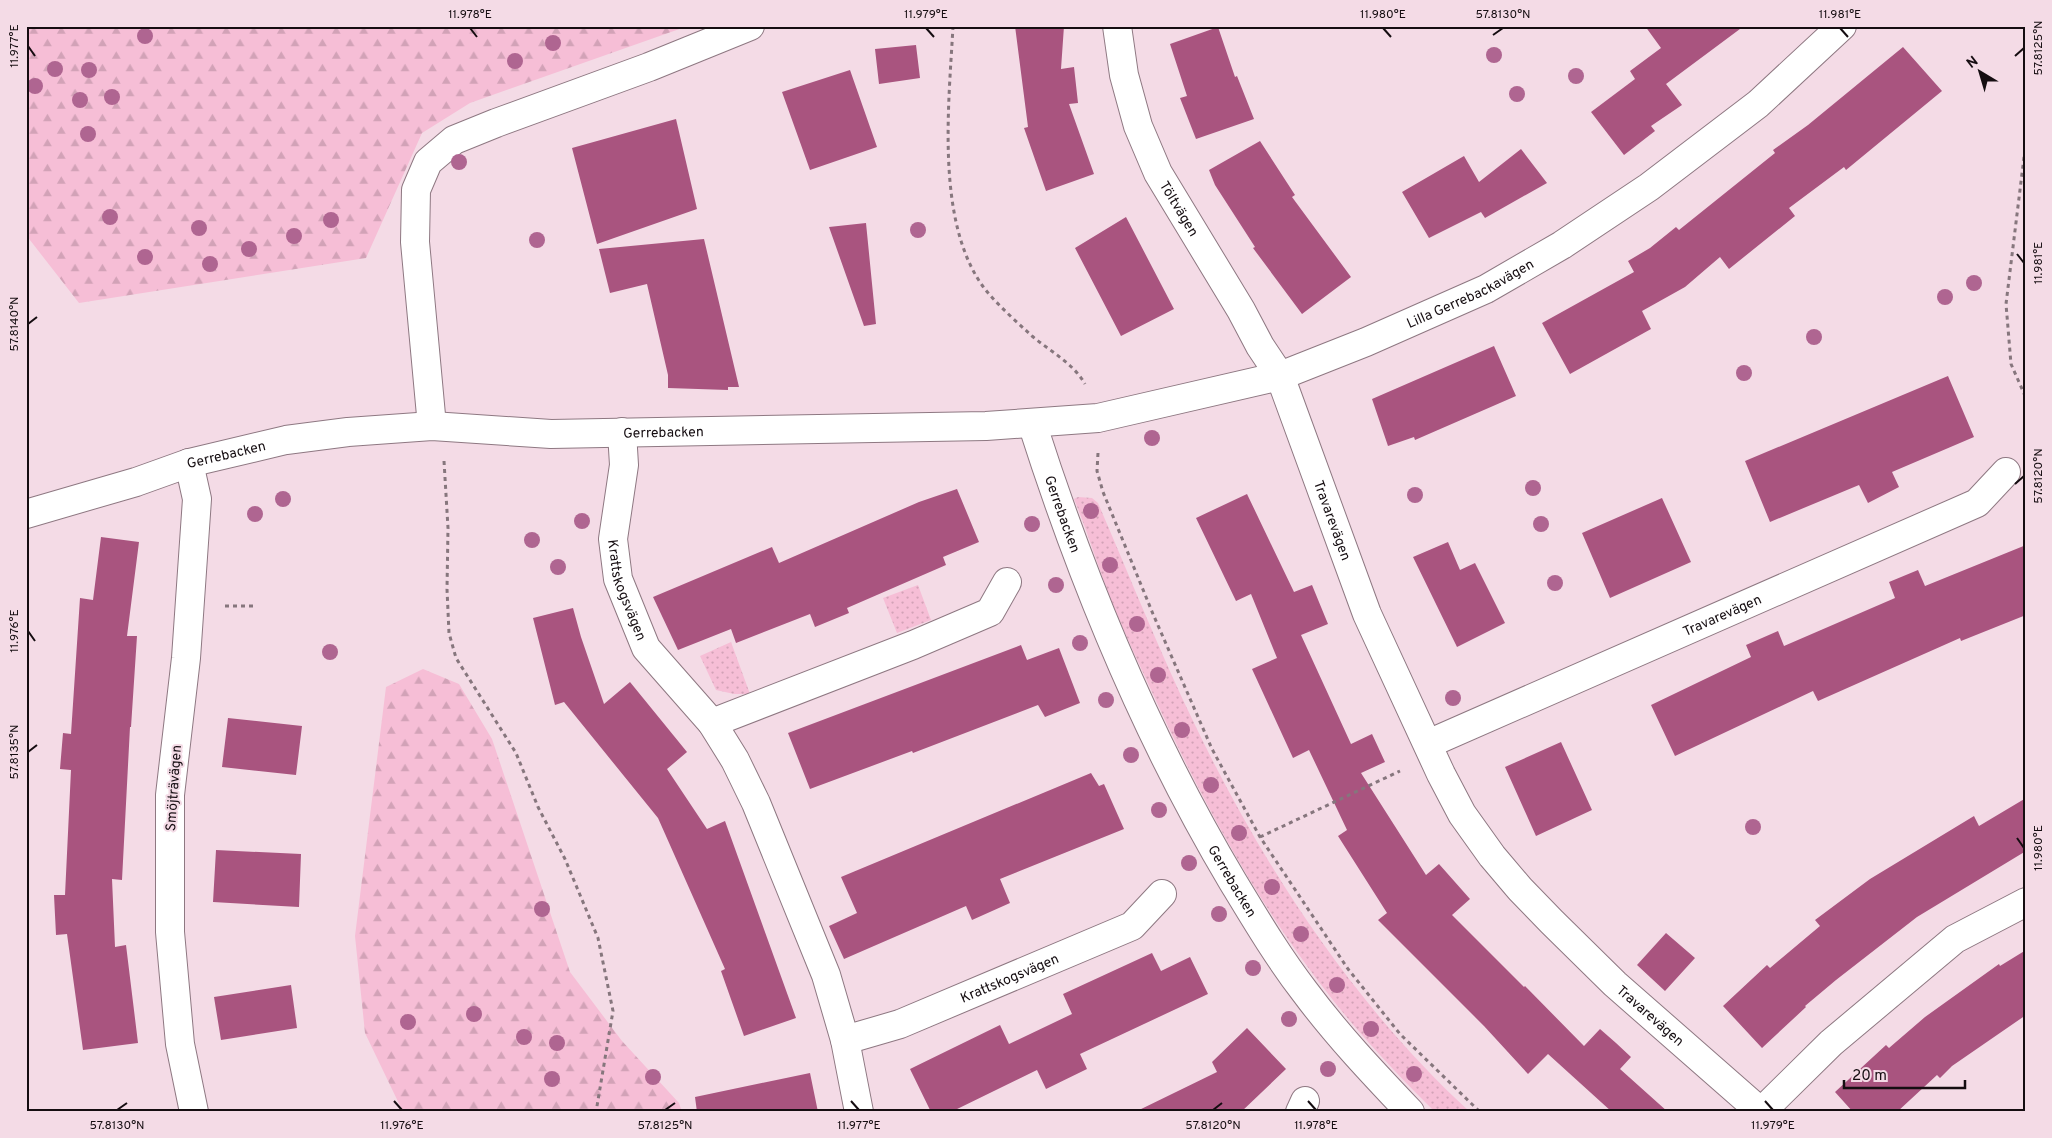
<svg xmlns="http://www.w3.org/2000/svg" width="2052" height="1138" font-family="Overpass,sans-serif">
<style>
.green{fill:url(#green-dots)}
.forest{fill:url(#forest-firs)}
.building{fill:#a9547f}
.lines{fill:none;stroke-linecap:round;stroke-linejoin:round}
.minor-casing{stroke:#8e7882;stroke-width:30}
.path{stroke:#86767d;stroke-width:3;stroke-dasharray:4 4;stroke-linecap:butt}
.minor{stroke:#fff;stroke-width:28}
.tree{fill:#af6591}
.ticks{fill:none;stroke:#150d11;stroke-width:2}
.labels{text-anchor:middle;stroke-width:4;stroke-linejoin:round;paint-order:stroke}
.street-label{font-size:14px;fill:#150d11;stroke:#f4dbe6}
.neatline{fill:none;stroke:#150d11;stroke-width:2}
.ticks-label{font-size:12px;text-anchor:middle;fill:#150d11}
</style>
<defs>
<pattern id="green-dots" width="8" height="8" patternUnits="userSpaceOnUse" patternTransform="scale(1.25)"><rect width="8" height="8" fill="#f6bed6"/><path d="M2 2h.1M6 6h.1" fill="none" stroke="#d2a2b7" stroke-width="1.8" stroke-linecap="round"/></pattern>
<pattern id="forest-firs" width="22" height="20" patternUnits="userSpaceOnUse" patternTransform="scale(1.25)"><rect width="22" height="20" fill="#f6bed6"/><path d="M5 1l3.5 6h-7zM16 11l3.5 6h-7z" fill="#d2a2b7"/></pattern>
</defs>
<rect width="100%" height="100%" fill="#f4dbe6"/>
<!-- green -->
<path class="green" d="M1078 497 1092 498 1098 503C1130 577 1160 653 1195 725 1262 865 1355 1007 1470 1112H1435C1406 1083 1376 1052 1350 1021 1267 922 1205 808 1152 692 1137 659 1121 626 1108 592 1096 561 1087 530 1074 499Z
M918 585 931 620 897 633 883 598Z
M731 642 750 694H734L716 690 700 656Z"/>
<!-- forest -->
<path class="forest" d="M26 26H688L470 103 422 133 366 258 79 303 26 235Z
M423 669 459 684 492 739 570 972 622 1041 679 1103 682 1112H403L365 1033 355 936 386 687Z"/>
<!-- building -->
<path class="building" d="M1015 26H1064L1061 69 1074 67 1078 103 1069 104 1094 174 1046 191 1024 128 1028 127Z
M1645 26H1744L1666 84 1682 105 1651 126 1655 131 1624 155 1591 112 1635 79 1630 71 1661 48Z
M1218 27 1235 77 1237 76 1254 119 1196 139 1180 98 1187 96 1170 44Z
M916 45 920 78 879 84 875 49Z
M1903 47 1942 91 1846 170 1844 167 1789 208 1795 216 1729 269 1720 257 1685 287 1642 311 1651 329 1570 374 1542 323 1634 272 1628 261 1650 248 1676 227 1679 230 1775 153 1773 150 1808 125Z
M850 70 877 147 810 170 782 92Z
M676 119 697 209 597 244 572 148Z
M1260 141 1295 195 1292 197 1351 277 1302 314 1253 248 1255 247 1215 185 1209 170Z
M1521 149 1547 183 1485 218 1481 212 1429 238 1402 192 1464 156 1479 182Z
M1126 217 1174 309 1121 336 1075 248Z
M866 223 876 324 864 326 829 227Z
M704 239 739 387H728V390L668 388V375L647 284 610 293 599 249Z
M1494 346 1516 396 1415 440 1414 437 1388 446 1372 399Z
M1948 376 1974 437 1892 472 1899 487 1868 503 1859 485 1770 522 1745 461Z
M957 489 979 542 943 557 946 565 847 608 849 613 815 627 810 614 736 643 731 629 678 650 653 597 772 547 779 563 919 502Z
M1247 494 1294 592 1312 585 1328 624 1301 635 1351 744 1372 734 1385 762 1361 773 1426 875 1439 864 1470 899 1452 915 1524 987 1525 986 1584 1046 1600 1029 1616 1043 1631 1057 1620 1069 1668 1112H1612L1548 1054 1528 1074 1484 1026 1378 920 1387 913 1338 836 1347 830 1309 750 1293 758 1252 669 1277 658 1251 594 1236 601 1196 518Z
M1662 498 1691 562 1610 598 1582 533Z
M101 537 139 542 127 636H137L131 727H130L122 880 112 879 115 947 126 945 138 1043 83 1050 67 934 56 935 54 895H65L71 770 60 769 63 733 71 734 80 598 93 600Z
M1448 542 1460 570 1475 563 1505 623 1457 647 1413 557Z
M2026 545V615L1961 641 1960 638 1818 701 1813 691 1675 756 1651 705 1751 657 1746 645 1778 631 1784 646 1895 598 1889 582 1918 570 1925 586Z
M573 608 581 637 604 704 630 682 687 752 667 769 707 829 725 821 796 1018 744 1036 721 971 725 969 658 818 564 702 555 705 533 618Z
M1021 645 1027 660 1059 648 1080 703 1045 717 1038 705 913 753 912 751 810 789 788 733Z
M228 718 302 726 296 775 222 767Z
M1561 742 1592 810 1536 836 1505 767Z
M1091 773 1099 786 1104 784 1124 829 1000 879 1010 903 972 920 966 906 844 959 829 926 857 913 841 877Z
M2026 798V851L1917 917 1836 980 1805 1006 1806 1007 1762 1048 1723 1006 1767 965 1770 968 1820 926 1815 920 1870 879 1974 816 1979 826Z
M216 850 301 854 299 907 213 902Z
M1666 933 1695 958 1665 991 1637 965Z
M2026 950V1015L1952 1066 1940 1078 1937 1075 1897 1112H1853L1835 1092 1886 1045 1889 1048 1925 1017 1999 964 2000 966Z
M1152 953 1161 971 1190 957 1208 994 1080 1054 1087 1069 1046 1089 1037 1070 951 1112H931L910 1069 1000 1025 1009 1044 1072 1014 1063 994Z
M291 985 297 1028 221 1040 214 997Z
M1247 1028 1286 1069 1241 1112H1135L1217 1072 1212 1062Z
M810 1073 818 1112H697L695 1097Z"/>
<g class="lines">
<defs>
<g id="minor">
<path id="s1" d="M1117 26 1124 75 1138 126 1158 173 1241 310 1260 346 1280 376 1367 614 1441 774 1462 814 1492 856 1520 889 1552 922 1615 984 1761 1112"/>
<path id="s2" d="M1032 423C1083 583 1147 738 1233 882 1256 920 1278 957 1305 992 1337 1035 1373 1073 1410 1112"/>
<path d="M432 426 415 242 416 190 428 162 454 140 496 123 649 67 750 26"/>
<path id="s3" d="M622 432 624 465 613 539 618 579 646 648 712 723 735 760 756 803 826 975 845 1040 859 1112"/>
<path d="M189 463 197 499 186 658 170 795V932L180 1044 194 1112"/>
<path id="s4" d="M26 514 136 482 189 463 286 440 348 432 432 426 551 434 986 426 1098 418 1280 376 1366 342 1486 289 1562 245 1649 187 1758 104 1842 26"/>
<path d="M712 723 913 645 990 612 1007 582"/>
<path id="s5" d="M1428 744 1977 503 2006 472"/>
<path id="s6" d="M845 1040 900 1024 1132 926 1162 894"/>
<path d="M1300 1112 1305 1101"/>
<path d="M1761 1112 1831 1043 1955 939 2026 902"/>
</g>
</defs>
<!-- minor casing -->
<use href="#minor" class="minor-casing"/>
<!-- path -->
<path class="path" d="M953 26C949 105 934 230 989 294 1002 309 1018 323 1032 336 1051 352 1073 363 1085 384
M2026 141 2006 304 2011 364 2026 398
M1098 453 1097 471 1103 492 1153 614 1212 749 1260 837 1348 969 1400 1034 1480 1112
M444 461 448 528 447 589 449 633 456 658 516 753 538 807 565 859 598 938 613 1011 596 1112
M225 606H254
M1260 837 1400 771"/>
<!-- minor -->
<use href="#minor" class="minor"/>
</g>
<!-- trees -->
<g class="tree">
<circle cx="145" cy="36" r="8"/>
<circle cx="553" cy="43" r="8"/>
<circle cx="1494" cy="55" r="8"/>
<circle cx="515" cy="61" r="8"/>
<circle cx="55" cy="69" r="8"/>
<circle cx="89" cy="70" r="8"/>
<circle cx="1576" cy="76" r="8"/>
<circle cx="35" cy="86" r="8"/>
<circle cx="1517" cy="94" r="8"/>
<circle cx="112" cy="97" r="8"/>
<circle cx="80" cy="100" r="8"/>
<circle cx="88" cy="134" r="8"/>
<circle cx="459" cy="162" r="8"/>
<circle cx="110" cy="217" r="8"/>
<circle cx="331" cy="220" r="8"/>
<circle cx="199" cy="228" r="8"/>
<circle cx="918" cy="230" r="8"/>
<circle cx="294" cy="236" r="8"/>
<circle cx="537" cy="240" r="8"/>
<circle cx="249" cy="249" r="8"/>
<circle cx="145" cy="257" r="8"/>
<circle cx="210" cy="264" r="8"/>
<circle cx="1974" cy="283" r="8"/>
<circle cx="1945" cy="297" r="8"/>
<circle cx="1814" cy="337" r="8"/>
<circle cx="1744" cy="373" r="8"/>
<circle cx="1152" cy="438" r="8"/>
<circle cx="1533" cy="488" r="8"/>
<circle cx="1415" cy="495" r="8"/>
<circle cx="283" cy="499" r="8"/>
<circle cx="1091" cy="511" r="8"/>
<circle cx="255" cy="514" r="8"/>
<circle cx="582" cy="521" r="8"/>
<circle cx="1032" cy="524" r="8"/>
<circle cx="1541" cy="524" r="8"/>
<circle cx="532" cy="540" r="8"/>
<circle cx="1110" cy="565" r="8"/>
<circle cx="558" cy="567" r="8"/>
<circle cx="1555" cy="583" r="8"/>
<circle cx="1056" cy="585" r="8"/>
<circle cx="1137" cy="624" r="8"/>
<circle cx="1080" cy="643" r="8"/>
<circle cx="330" cy="652" r="8"/>
<circle cx="1158" cy="675" r="8"/>
<circle cx="1453" cy="698" r="8"/>
<circle cx="1106" cy="700" r="8"/>
<circle cx="1182" cy="730" r="8"/>
<circle cx="1131" cy="755" r="8"/>
<circle cx="1211" cy="785" r="8"/>
<circle cx="1159" cy="810" r="8"/>
<circle cx="1753" cy="827" r="8"/>
<circle cx="1239" cy="833" r="8"/>
<circle cx="1189" cy="863" r="8"/>
<circle cx="1272" cy="887" r="8"/>
<circle cx="542" cy="909" r="8"/>
<circle cx="1219" cy="914" r="8"/>
<circle cx="1301" cy="934" r="8"/>
<circle cx="1253" cy="968" r="8"/>
<circle cx="1337" cy="985" r="8"/>
<circle cx="474" cy="1014" r="8"/>
<circle cx="1289" cy="1019" r="8"/>
<circle cx="408" cy="1022" r="8"/>
<circle cx="1371" cy="1029" r="8"/>
<circle cx="524" cy="1037" r="8"/>
<circle cx="557" cy="1043" r="8"/>
<circle cx="1328" cy="1069" r="8"/>
<circle cx="1414" cy="1074" r="8"/>
<circle cx="653" cy="1077" r="8"/>
<circle cx="552" cy="1079" r="8"/>
</g>
<!-- ticks -->
<path class="ticks" d="M470 28 477 37M926 28 934 37M1383 28 1391 37M1840 28 1848 37M1493 35 1503 28M28 46 35 56M2015 56 2024 48M2017 254 2024 263M28 324 37 317M2015 484 2024 476M28 631 35 641M28 752 37 745M2017 838 2024 848M394 1101 402 1110M851 1101 859 1110M1308 1101 1316 1110M1765 1101 1773 1110M117 1110 127 1103M665 1110 675 1103M1213 1110 1222 1103"/>
<g class="labels">
<!-- street labels -->
<g class="street-label">
<text dy="5" stroke="none"><textPath href="#s1" startOffset="195">Töltvägen</textPath></text>
<text dy="5" stroke="none"><textPath href="#s4" startOffset="1478">Lilla Gerrebackavägen</textPath></text>
<text dy="5" stroke="none"><textPath href="#s4" startOffset="649">Gerrebacken</textPath></text>
<text dy="5" stroke="none"><textPath href="#s4" startOffset="209">Gerrebacken</textPath></text>
<text dy="5" stroke="none"><textPath href="#s2" startOffset="96">Gerrebacken</textPath></text>
<text dy="5" stroke="none"><textPath href="#s1" startOffset="544">Travarevägen</textPath></text>
<text dy="5" stroke="none"><textPath href="#s3" startOffset="161">Krattskogsvägen</textPath></text>
<text dy="5" stroke="none"><textPath href="#s5" startOffset="321">Travarevägen</textPath></text>
<text transform="translate(173 788) rotate(-86)" y="5">Smöjträvägen</text>
<text dy="5" stroke="none"><textPath href="#s2" startOffset="501">Gerrebacken</textPath></text>
<text dy="5" stroke="none"><textPath href="#s6" startOffset="176">Krattskogsvägen</textPath></text>
<text dy="5" stroke="none"><textPath href="#s1" startOffset="1142">Travarevägen</textPath></text>
</g>
</g>
<!-- border -->
<rect width="2052" height="1138" fill="none" stroke="#f4dbe6" stroke-width="55"/>
<!-- north arrow -->
<g transform="translate(1980 72) rotate(322)" stroke="#f4dbe6" stroke-width="4" paint-order="stroke">
<path d="M0-4L9 19L0 12L-9 19Z" fill="#150d11"/>
<text y="-8" font-size="14" font-weight="bold" text-anchor="middle" fill="#150d11">N</text>
</g>
<!-- scale -->
<path d="M1844 1080v8h121v-8" fill="none" stroke="#150d11" stroke-width="2.5"/>
<text x="1852" y="1080" font-size="15" fill="#150d11" stroke="#f4dbe6" stroke-width="4" paint-order="stroke">20 m</text>
<rect x="28" y="28" width="1996" height="1082" class="neatline"/>
<g class="ticks-label">
<text x="470" y="18">11.978°E</text>
<text x="926" y="18">11.979°E</text>
<text x="1383" y="18">11.980°E</text>
<text x="1503" y="18">57.8130°N</text>
<text x="1840" y="18">11.981°E</text>
<text transform="translate(14 46) rotate(-90)" y="4">11.977°E</text>
<text transform="translate(2038 48) rotate(-90)" y="4">57.8125°N</text>
<text transform="translate(2038 263) rotate(-90)" y="4">11.981°E</text>
<text transform="translate(14 324) rotate(-90)" y="4">57.8140°N</text>
<text transform="translate(2038 476) rotate(-90)" y="4">57.8120°N</text>
<text transform="translate(14 631) rotate(-90)" y="4">11.976°E</text>
<text transform="translate(14 752) rotate(-90)" y="4">57.8135°N</text>
<text transform="translate(2038 848) rotate(-90)" y="4">11.980°E</text>
<text x="117" y="1129">57.8130°N</text>
<text x="402" y="1129">11.976°E</text>
<text x="665" y="1129">57.8125°N</text>
<text x="859" y="1129">11.977°E</text>
<text x="1213" y="1129">57.8120°N</text>
<text x="1316" y="1129">11.978°E</text>
<text x="1773" y="1129">11.979°E</text>
</g>
</svg>
